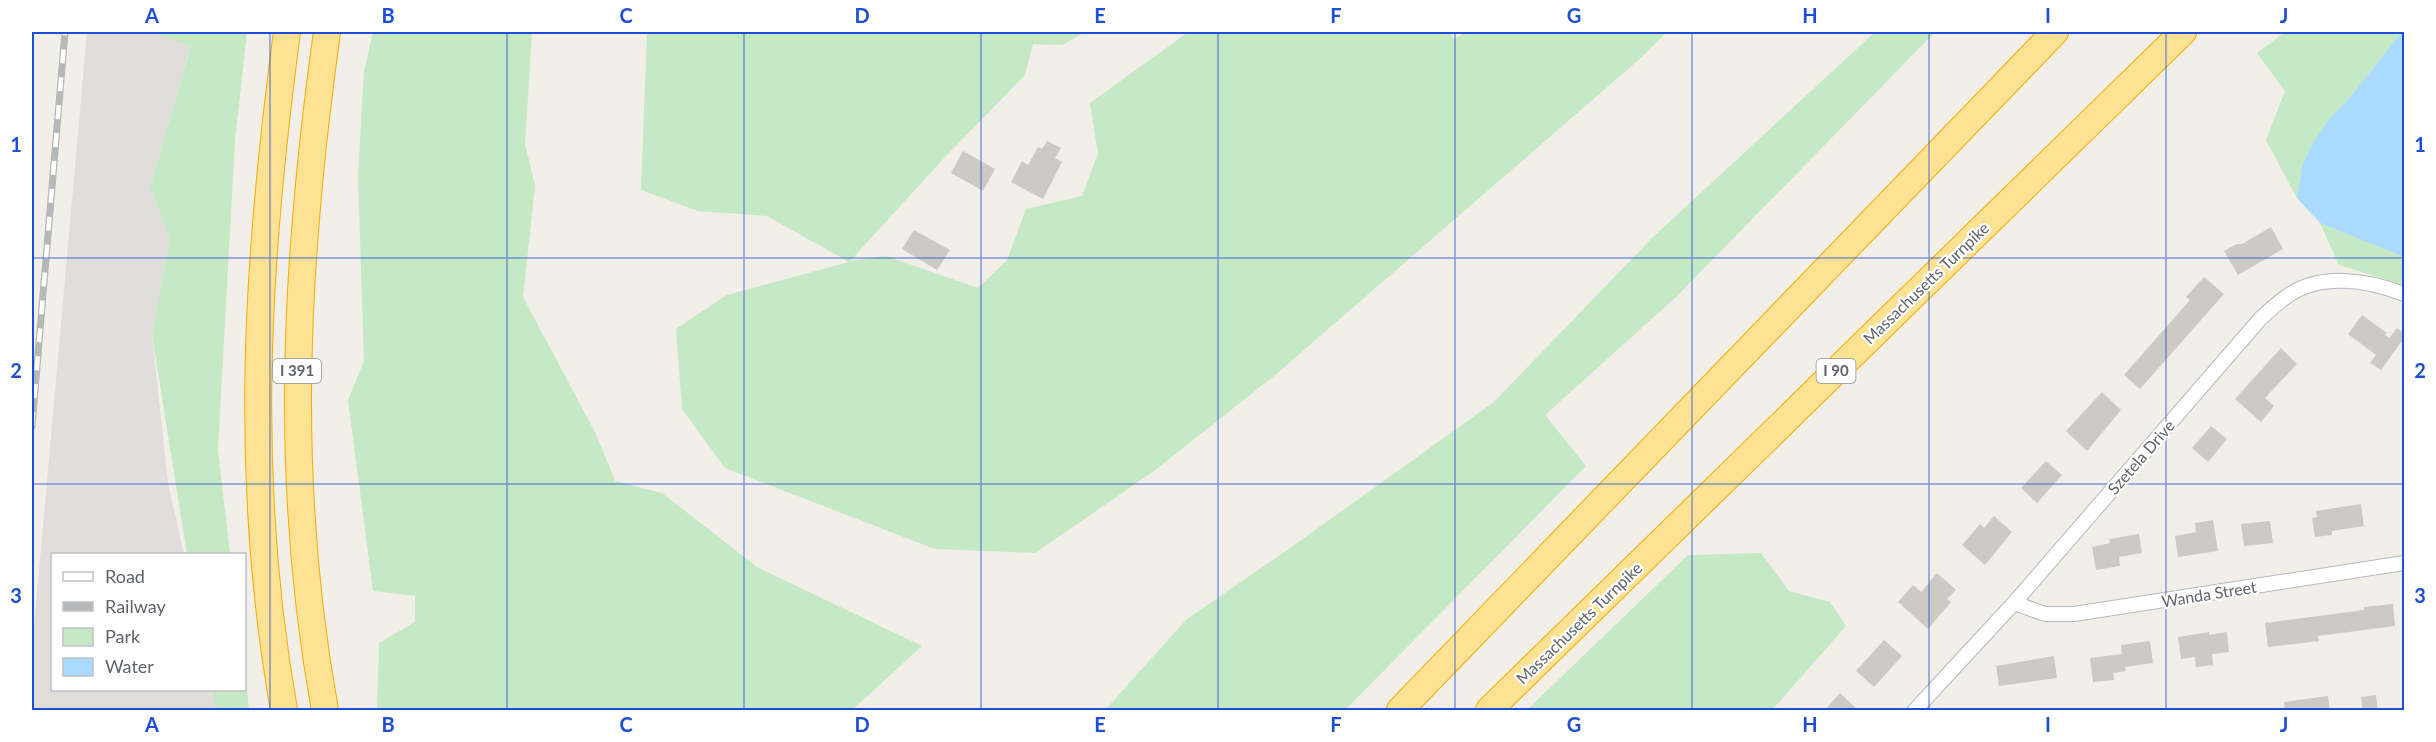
<svg xmlns="http://www.w3.org/2000/svg" width="2436" height="742" font-family="Lato,sans-serif">
<style>
.industrial{fill:#e0deda}
.green{fill:#c5e8c5}
.water{fill:#aadaff}
.building{fill:#cccac5}
.lines{fill:none;stroke-linecap:round;stroke-linejoin:round}
.street-casing{stroke:#b5b8bc;stroke-width:16}
.highway-casing{stroke:#f9ab00;stroke-width:28}
.street{stroke:#fff;stroke-width:14}
.highway{stroke:#fde293;stroke-width:26}
.rail-casing{stroke:#b6b7b8;stroke-width:7}
.rail{stroke:#fff;stroke-width:4.5;stroke-dasharray:14;stroke-linecap:butt}
.grid{fill:none;stroke:#1d4ed8;stroke-width:1.5;stroke-opacity:0.55}
.labels{text-anchor:middle;stroke-width:4.5;stroke-linejoin:round;paint-order:stroke}
.shield{fill:#fff;stroke:#8f9295;stroke-width:1.5}
.shield-label{font-size:15px;font-weight:bold;fill:#5f6368}
.street-label{font-size:16px;fill:#5f6368;stroke:#fff}
.neatline{fill:none;stroke:#1d4ed8;stroke-width:2}
.grid-label{font-size:20px;text-anchor:middle;font-weight:bold;fill:#1d4ed8}
</style>
<rect width="100%" height="100%" fill="#f1efe8"/>
<!-- industrial -->
<path class="industrial" d="M87 32H152L191 45 150 188 170 238 152 335 168 483 184 554H52V690H212L216 710H32V649Z"/>
<!-- green -->
<path class="green" d="M152 32H247L235 140 218 450 230 554H187L152 335 170 238 150 188 191 46Z
M373 32H532L525 144 535 186 523 297 596 434 615 481 662 493 757 567 922 646 852 710H377L379 643 415 622V596L373 591 348 400 364 361 358 176 364 72Z
M647 32H1085L1062 45 1033 44 1025 75 945 157 850 261 886 256 978 288 1007 260 1026 209 1082 196 1098 154 1090 103 1187 33 1449 32 1454 39 1466 32H1667L1643 56 1274 376 1154 471 1035 553 935 549 725 468 682 409 676 329 727 295 849 262 767 216 698 211 641 190Z
M1875 32H1935L1676 297 1545 415 1586 466 1345 710H1105L1187 619 1283 553 1494 402 1652 238Z
M2285 32H2313L2323 34 2327 32H2402L2347 101 2330 118 2303 163 2297 198 2266 140 2285 91 2257 53Z
M2320 223 2404 257V285L2339 265Z
M1761 553 1789 591 1830 602 1846 626 1772 710H1527L1688 555Z
M245 670 249 710H216L212 690H244Z"/>
<!-- water -->
<path class="water" d="M2402 32H2404V257L2320 223 2297 198 2303 163 2313 143 2330 118 2347 101Z"/>
<!-- building -->
<path class="building" d="M1047 141 1061 148 1055 158 1062 162 1043 199 1011 182 1022 161 1028 165 1038 147 1042 149Z
M963 151 995 169 983 191 951 173Z
M2271 227 2283 249 2238 275 2224 251 2237 244H2242Z
M914 230 950 250 937 270 902 249Z
M2204 277 2224 294 2140 389 2124 375 2190 300 2186 297Z
M2362 315 2387 333 2385 335 2389 338 2397 328 2404 333V338L2381 370 2370 363 2376 355 2348 334Z
M2281 348 2297 364 2265 398 2274 406 2261 422 2235 399Z
M2102 392 2121 410 2087 451 2066 431Z
M2211 426 2227 439 2208 462 2192 448Z
M2046 461 2062 475 2037 503 2021 488Z
M2361 504 2364 526 2332 531V535L2315 537 2312 518 2317 517 2316 511Z
M1994 516 2012 532 1985 565 1962 545 1980 524 1984 528Z
M2213 520 2218 551 2178 557 2175 536 2196 532 2195 523Z
M2270 521 2273 543 2244 546 2241 524Z
M2139 534 2142 553 2119 557 2120 566 2096 570 2092 547 2110 543 2109 539Z
M1937 573 1956 590 1947 599 1951 602 1928 629 1898 602 1913 585 1921 592Z
M2393 604 2395 626 2318 636 2319 641 2268 647 2265 623 2364 610V607Z
M2209 632V635L2227 632 2229 652 2212 654 2213 665 2196 667 2195 657 2181 659 2178 637Z
M1884 640 1902 656 1874 687 1856 671Z
M2150 641 2153 663 2125 667 2126 671 2113 673 2114 680 2093 682 2090 658 2122 654 2121 645Z
M2054 656 2057 678 1999 686 1996 666Z
M1840 693 1859 711H1824Z
M2376 695 2378 711H2363L2361 697Z
M2328 696 2330 711H2285L2284 702Z"/>
<g class="lines">
<defs>
<path id="street" d="M2014 603 2045 614H2074L2404 563
M1915 710 2014 603 2261 318C2269 311 2277 303 2286 297 2320 272 2368 280 2404 294"/>
<path id="highway" d="M284 710C243 479 256 263 287 32
M325 710C283 481 295 261 327 32
M1400 710 2055 32
M1489 710 2183 32"/>
</defs>
<!-- street casing -->
<use href="#street" class="street-casing"/>
<!-- highway casing -->
<use href="#highway" class="highway-casing"/>
<!-- street -->
<use href="#street" class="street"/>
<!-- highway -->
<use href="#highway" class="highway"/>
<defs>
<path id="rail" d="M32 426 65 32"/>
</defs>
<!-- rail casing -->
<use href="#rail" class="rail-casing"/>
<!-- rail -->
<use href="#rail" class="rail"/>
</g>
<!-- grid -->
<path class="grid" d="M270 32V710M507 32V710M744 32V710M981 32V710M1218 32V710M1455 32V710M1692 32V710M1929 32V710M2166 32V710M32 258H2404M32 484H2404"/>
<g class="labels">
<!-- shield labels -->
<g class="shield">
<rect x="273" y="359" width="48" height="24" rx="4.5"/>
<rect x="1816.5" y="359" width="39" height="24" rx="4.5"/>
</g>
<g class="shield-label">
<text x="297" y="376">I 391</text>
<text x="1836" y="376">I 90</text>
</g>
<!-- street labels -->
<g class="street-label">
<text transform="translate(1926 283) rotate(-44)" y="6">Massachusetts Turnpike</text>
<text transform="translate(2141 457) rotate(-49)" y="6">Szetela Drive</text>
<text transform="translate(2209 594) rotate(-9)" y="6">Wanda Street</text>
<text transform="translate(1579 623) rotate(-44)" y="6">Massachusetts Turnpike</text>
</g>
</g>
<!-- border -->
<rect width="2436" height="742" fill="none" stroke="#ffffff" stroke-width="66"/>
<!-- legend -->
<rect x="51" y="553" width="195" height="138" fill="#ffffff" stroke="#bfc1c3" stroke-width="1.5"/>
<rect x="63" y="572" width="30" height="9" fill="#ffffff" stroke="#bfc1c3" stroke-width="1.5"/>
<text x="105" y="583" font-size="18" fill="#5f6368">Road</text>
<rect x="63" y="602" width="30" height="9" fill="#b6b7b8" stroke="#bfc1c3" stroke-width="1.5"/>
<text x="105" y="613" font-size="18" fill="#5f6368">Railway</text>
<rect x="63" y="628" width="30" height="18" fill="#c5e8c5" stroke="#bfc1c3" stroke-width="1.5"/>
<text x="105" y="643" font-size="18" fill="#5f6368">Park</text>
<rect x="63" y="658" width="30" height="18" fill="#aadaff" stroke="#bfc1c3" stroke-width="1.5"/>
<text x="105" y="673" font-size="18" fill="#5f6368">Water</text>
<rect x="33" y="33" width="2370" height="676" class="neatline"/>
<g class="grid-label">
<text x="152" y="23">A</text>
<text x="388" y="23">B</text>
<text x="626" y="23">C</text>
<text x="862" y="23">D</text>
<text x="1100" y="23">E</text>
<text x="1336" y="23">F</text>
<text x="1574" y="23">G</text>
<text x="1810" y="23">H</text>
<text x="2048" y="23">I</text>
<text x="2284" y="23">J</text>
<text x="16" y="152">1</text>
<text x="2420" y="152">1</text>
<text x="16" y="378">2</text>
<text x="2420" y="378">2</text>
<text x="16" y="603">3</text>
<text x="2420" y="603">3</text>
<text x="152" y="732">A</text>
<text x="388" y="732">B</text>
<text x="626" y="732">C</text>
<text x="862" y="732">D</text>
<text x="1100" y="732">E</text>
<text x="1336" y="732">F</text>
<text x="1574" y="732">G</text>
<text x="1810" y="732">H</text>
<text x="2048" y="732">I</text>
<text x="2284" y="732">J</text>
</g>
</svg>
